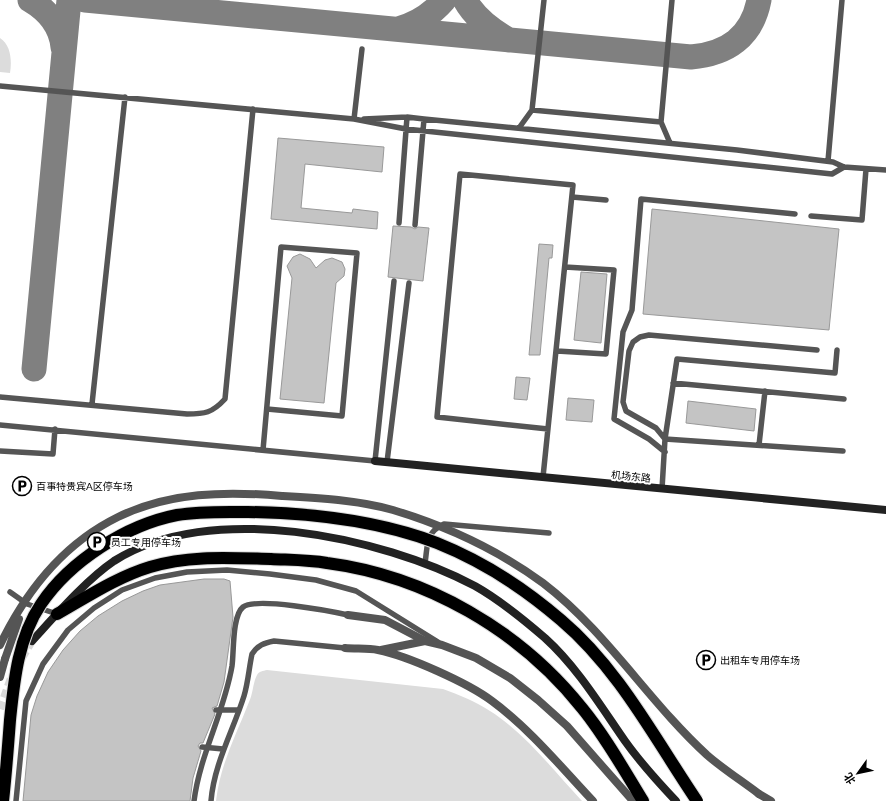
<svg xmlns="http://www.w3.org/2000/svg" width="886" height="801" font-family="Lato,'Noto Sans SC',sans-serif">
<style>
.green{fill:#dcdcdc}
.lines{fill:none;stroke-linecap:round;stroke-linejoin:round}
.taxiway{stroke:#808080;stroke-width:25}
.building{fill:#c4c4c4;stroke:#999}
.secondary-tunnel{stroke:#d9d9d9;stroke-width:8;stroke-dasharray:8 4;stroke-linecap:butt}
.highway-casing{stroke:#dbdbdb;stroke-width:14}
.lane{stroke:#555;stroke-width:5.5}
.street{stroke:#555;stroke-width:8}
.secondary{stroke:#222;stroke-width:8}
.highway{stroke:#000;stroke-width:12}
.highway-bridge-casing{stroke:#dbdbdb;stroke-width:14;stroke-linecap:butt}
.lane-bridge{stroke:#555;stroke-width:5.5}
.street-bridge{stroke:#555;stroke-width:8}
.highway-bridge{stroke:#000;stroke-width:12}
.labels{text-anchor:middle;stroke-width:4;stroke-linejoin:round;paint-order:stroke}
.street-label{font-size:10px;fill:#000;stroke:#fff}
.poi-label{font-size:10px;fill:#000;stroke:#fff;text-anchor:start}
</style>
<rect width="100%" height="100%" fill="#fff"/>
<!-- green -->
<path class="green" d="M0 38C11 45 12 61 10 73L0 72Z
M267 670 443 689C459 695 475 701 490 711 525 733 554 771 582 801H216C220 765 236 735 249 702 253 694 253 682 257 675 259 671 263 671 267 670Z"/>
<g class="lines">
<!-- taxiway -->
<path class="taxiway" d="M30 0C47 10 61 26 63 47
M85 0 691 57C727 54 752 37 759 0
M465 0C475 18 491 30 509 40
M398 29C417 24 431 15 444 0
M34 369 69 0"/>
</g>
<!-- building -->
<path class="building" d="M278 138 384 147 382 172 305 164 301 208 352 213 353 209 378 212 377 229 271 219Z
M652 209 839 229 829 330 643 314Z
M393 226 411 227 415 229 418 227 429 228 423 281 388 277Z
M539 244 553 245 552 258H549L540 355H529Z
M300 254 310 259 316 268 325 260 332 258 342 262 345 269 344 276 336 283 324 403 280 399 292 278 287 266 293 257Z
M581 272 607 274 601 343 574 340Z
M516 377 530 378 527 400 514 399Z
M568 398 594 400 592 422 566 420Z
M688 401 756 409 754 431 686 423Z
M204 579H224L230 581 233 617 224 682 217 706 212 708 215 714 203 743H200L198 746 201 751 193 778 190 801H23L31 715 37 696 48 672 63 650 80 631 98 616 122 601 143 591 160 585Z"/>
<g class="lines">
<!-- secondary-tunnel -->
<path class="secondary-tunnel" d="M22 658 32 641
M0 709 11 678"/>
<defs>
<path id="highway" d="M57 614C87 597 117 577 150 567 189 555 231 558 271 559 290 560 309 560 327 563 426 576 520 630 582 708 605 736 624 770 643 801"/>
</defs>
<!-- highway casing -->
<use href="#highway" class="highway-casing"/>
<!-- lane -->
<path class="lane" d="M0 86 354 119 406 129 832 174 844 167
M532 110 544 0
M354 119 362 49
M364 119 407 117 424 119 737 150 833 162 844 167 886 170
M661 122 672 0
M519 128 532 110 661 122 670 143
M828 161 842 0
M572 197 606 200
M811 216 862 220 866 169
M399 223 407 117
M415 225 424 119
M817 350 649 335 640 337 633 342 629 351 623 402 626 411 656 428 665 439 843 451
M557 351 606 354 614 270 565 267
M673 383 844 399
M0 397 187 414C205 414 212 413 225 399L253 109
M92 404 125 97
M0 425 375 461 394 281
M759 445 765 391
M263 450 281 247 357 253 342 416 267 409
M0 451 53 454 55 429
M665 452 649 439 614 419 623 332 632 310 641 199 795 214
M387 462 409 283
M543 477 573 185 460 174 437 417 548 429
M662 489 665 439 677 359 835 373 837 350
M425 563C428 544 425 533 444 524L549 533
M10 592 27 604 57 614
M16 801 26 701 43 664 68 630 94 608 122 590 155 578 187 572 227 570 270 574 316 580 356 591 438 642
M194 801C200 754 224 713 232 666 234 652 232 616 243 607 256 597 330 611 348 615
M211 801C214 764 233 731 244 696 248 683 249 668 252 654 258 645 264 643 274 641L345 648"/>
<!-- street -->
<path class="street" d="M348 615 385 620 425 641 442 645 476 658 510 678 538 700 567 726 633 801
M345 648C356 649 368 648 378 650 408 656 468 683 492 701 530 729 561 767 593 801
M381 650 425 641
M0 677 5 659
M759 794 771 801"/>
<!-- secondary -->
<path class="secondary" d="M375 461 886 510
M32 641C55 616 86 580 114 561 210 500 380 536 475 586 500 600 523 619 545 638 577 667 600 705 625 741 640 762 658 782 676 801"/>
<!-- highway -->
<use href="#highway" class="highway"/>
<defs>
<path id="highway-bridge" d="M3 801C6 774 8 747 10 720 14 681 18 638 41 604 70 561 126 525 177 515 201 511 225 512 248 512 312 513 377 520 437 543 482 561 524 588 561 620 619 669 655 739 697 801"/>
</defs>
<!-- highway-bridge casing -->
<use href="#highway-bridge" class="highway-bridge-casing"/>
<!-- lane-bridge -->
<path class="lane-bridge" d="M216 710H238
M202 747 223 749"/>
<!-- street-bridge -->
<path class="street-bridge" d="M0 645C26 591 63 544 118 517 169 492 226 491 282 496 319 498 357 500 393 510 446 526 498 550 543 583 607 632 648 701 707 755 723 769 742 781 759 794
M5 659 19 619"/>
<!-- highway-bridge -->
<use href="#highway-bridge" class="highway-bridge"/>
</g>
<!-- icons -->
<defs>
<symbol id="parking-ring" viewBox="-11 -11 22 22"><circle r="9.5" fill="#fff" stroke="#000" stroke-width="1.5"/><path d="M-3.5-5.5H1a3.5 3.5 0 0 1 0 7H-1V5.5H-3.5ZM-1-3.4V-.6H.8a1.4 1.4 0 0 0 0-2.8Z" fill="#000"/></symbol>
</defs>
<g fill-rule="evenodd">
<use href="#parking-ring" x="11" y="475" width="22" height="22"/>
<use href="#parking-ring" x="86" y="531" width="22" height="22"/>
<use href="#parking-ring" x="695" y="649" width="22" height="22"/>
</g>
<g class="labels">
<!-- street labels -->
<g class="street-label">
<text transform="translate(631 476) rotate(6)" y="4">机场东路</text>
</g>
<!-- poi labels -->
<g class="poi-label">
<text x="36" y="490">百事特贵宾A区停车场</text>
<text x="111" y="546">员工专用停车场</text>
<text x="720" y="664">出租车专用停车场</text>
</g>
</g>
<!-- north arrow -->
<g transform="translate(858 773) rotate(237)" stroke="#ffffff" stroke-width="3" paint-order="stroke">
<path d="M0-3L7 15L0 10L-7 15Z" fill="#000000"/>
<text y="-6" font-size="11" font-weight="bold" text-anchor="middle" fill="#000000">北</text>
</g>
</svg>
